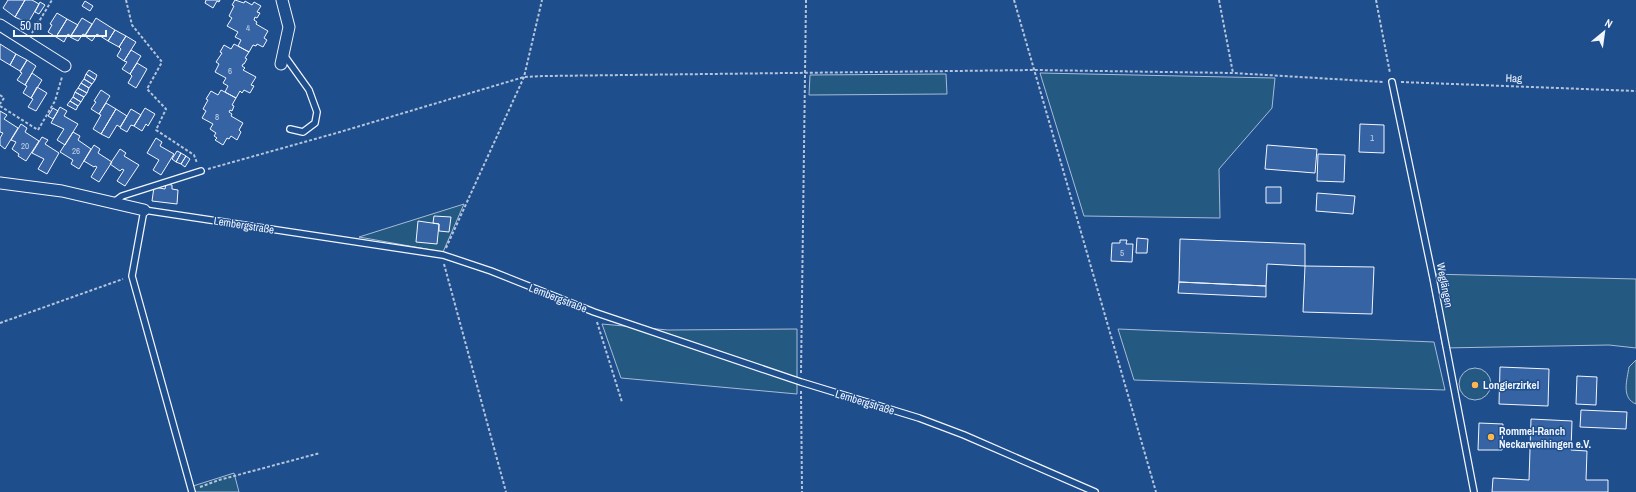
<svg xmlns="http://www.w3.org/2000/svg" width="1636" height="492" font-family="'Archivo Narrow',sans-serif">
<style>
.green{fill:#245a82;stroke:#a8bbd7}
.building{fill:#3563a3;stroke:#f2f6ff}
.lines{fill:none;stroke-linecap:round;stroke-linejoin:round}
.lane-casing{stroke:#f2f6ff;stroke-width:8}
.street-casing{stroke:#f2f6ff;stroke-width:13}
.path{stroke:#b3c4dc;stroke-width:2;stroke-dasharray:3 2;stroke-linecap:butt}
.lane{stroke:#1f4e8c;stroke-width:5.5}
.street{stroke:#1f4e8c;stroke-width:11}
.poi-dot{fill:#ffb74d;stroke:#1f4e8c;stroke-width:1.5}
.labels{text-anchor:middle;stroke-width:3;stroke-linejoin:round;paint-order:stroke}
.number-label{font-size:9px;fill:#c3d1e8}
.street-label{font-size:11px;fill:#f2f6ff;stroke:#1f4e8c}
.poi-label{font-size:11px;font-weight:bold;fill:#f2f6ff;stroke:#1f4e8c;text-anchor:start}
</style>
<rect width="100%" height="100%" fill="#1f4e8c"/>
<!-- green -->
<path class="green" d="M1040 73 1275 78 1272 108 1219 169 1220 218 1084 216Z
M946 74 947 94 809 95 810 75Z
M464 204 443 252 359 237Z
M1429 274 1636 279V348L1609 345 1443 348Z
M602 324 668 330 797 329V394L621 378Z
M1118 329 1434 342 1445 390 1134 380Z
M1636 360V404C1621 398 1627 380 1629 367Z
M1459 384a16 16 0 1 1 32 0a16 16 0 1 1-32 0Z
M234 473 239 492H195L193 486Z"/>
<!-- building -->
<path class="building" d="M8 0H25L15 17 3 8Z
M25 0H32L39 4 28 23 15 17Z
M206 0H220L219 2 217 1 213 8 205 3Z
M235 0 244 3 245 1 252 5 254 2 261 6 257 12 260 13 257 18 255 17 254 20 257 22 256 24 268 31 264 38 267 40 263 47 257 44 256 46 253 45 249 52 238 46 241 40 235 37 238 32 227 26 232 18 229 16 234 6 232 5Z
M85 1 93 6 90 11 82 6Z
M40 2 45 5 39 14 35 12Z
M57 13 67 19 56 37 48 32 52 25 50 24Z
M82 18 92 24 85 35 83 34 78 41 70 37Z
M96 18 115 30 108 41 97 34 92 41 85 36Z
M67 19 78 25 71 36 68 34 64 42 56 37Z
M115 30 126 36 119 47 108 41Z
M126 36 136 42 124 61 117 56 121 49 119 47Z
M0 44 16 54 10 65 0 59Z
M234 44 249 52 245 58 247 59 244 64H243L242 66 245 68 243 70 256 77 251 85 254 86 250 93 244 90 242 93 240 91 236 98 225 92 228 86 223 83 226 78 215 72 219 64 216 62 222 53 220 52 224 45 231 49Z
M131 50 141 56 130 74 122 69 127 62 124 61Z
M16 54 27 60 20 71 10 65Z
M27 60 36 66 25 85 17 80 22 73 20 72Z
M137 63 147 69 136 88 128 83 132 76 130 74Z
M89 70 97 75 95 80 86 74Z
M32 73 42 80 31 98 23 93 27 86 25 85Z
M86 74 95 80 92 84 84 79Z
M84 79 92 84 89 88 81 83Z
M81 83 89 88 87 93 78 88Z
M37 87 47 93 36 111 28 107 33 99 31 98Z
M78 88 87 93 84 97 75 92Z
M101 90 110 96 99 114 91 109 96 102 94 101Z
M221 90 236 98 232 105 234 106 232 111 230 110 229 112 232 114 231 116 243 123 239 130 241 132 237 140 231 136 229 139 227 138 223 145 215 140 217 138 214 136 216 133 210 129 213 124 202 118 206 111 203 109 208 100 206 99 211 91 218 95Z
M75 92 84 97 81 102 73 97Z
M73 97 81 102 78 106 70 101Z
M70 101 78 106 76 110 67 105Z
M106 103 116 109 101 134 93 129 101 115 99 114Z
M60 107 67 111 64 116 78 124 65 145 57 140 64 129 51 123Z
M53 108 58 111 53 119 48 116Z
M145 108 155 114 148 126 146 124 142 131 134 126Z
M116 109 127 116 120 127 117 125 109 138 101 134Z
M131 109 141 115 134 126 131 125 127 132 120 128Z
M0 111 7 115 4 119 18 128 5 149 0 145V138L3 133 0 132Z
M21 124 27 128 25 132 39 141 26 161 18 156 19 154 12 149 16 142 11 140Z
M1360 124 1384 125V153L1359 152Z
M73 132 80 136 78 140 91 149 79 169 71 164 73 160 60 152Z
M42 137 48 140 45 144 59 153 47 174 38 169 44 159 32 153Z
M156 138 162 142 160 146 174 154 161 175 153 170 159 160 147 153Z
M94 145 100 149 98 153 112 162 99 182 91 177 97 167 95 166 94 167 84 161Z
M1267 145 1317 149 1315 173 1265 169Z
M120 149 126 153 124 156 139 165 125 186 117 181 124 170 122 169 120 171 110 164Z
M177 151 181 153 176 162 172 159Z
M181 153 186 156 181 164 176 162Z
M1318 154 1345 155 1344 182 1317 181Z
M186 156 190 159 185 167 181 164Z
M166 184 172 185V189L178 190 177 204 152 201 154 187 165 189Z
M1266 187H1281V203H1266Z
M1317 193 1355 196 1353 214 1316 211Z
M434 216 451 217 449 232 439 231V224L433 223Z
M418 221 439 224 437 244 416 242Z
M1137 238 1148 239 1147 253H1136Z
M1180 239 1305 244V266L1267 264 1266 286 1179 282Z
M1120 240H1127L1126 244H1133L1132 262 1111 261 1112 243H1120Z
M1305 266 1374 267 1372 314 1303 312Z
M1179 282 1266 286V297L1178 293Z
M1500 367 1549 369 1548 406 1499 404Z
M1577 376 1597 377 1596 405 1576 404Z
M1581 410 1627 412 1626 429 1580 427Z
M1531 419 1572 421 1571 450 1587 451 1586 480H1608V492H1492L1493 478 1529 480Z
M1479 423 1503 424 1502 450H1478Z"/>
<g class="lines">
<defs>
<path id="lane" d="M284 55 309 90 317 112 315 123 303 132 290 129
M1392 82 1433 278 1474 492
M114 202 122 196 201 171
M192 492 132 276 144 210 443 255 491 271 594 312 801 382 919 418 964 435 1095 492"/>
<path id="street" d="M0 25 65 66
M281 64 289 27 282 0
M0 183 62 191 144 210"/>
</defs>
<!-- lane casing -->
<use href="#lane" class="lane-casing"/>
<!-- street casing -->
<use href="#street" class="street-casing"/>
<!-- path -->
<path class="path" d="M126 0 132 25 162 62 147 89 166 109 156 130 194 155 197 163
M1014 0 1156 492
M1219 0 1233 73
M1376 0 1390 73
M32 33 52 0
M1401 82 1636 91
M0 95 4 98 0 104
M0 106 38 130 55 101 62 77
M208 169 340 132 524 77 545 76 1035 70 1233 73 1384 82
M446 248 524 77 542 0
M444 264 506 492
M597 322 622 402
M0 323 123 279
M801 373 806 0
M801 391 802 492
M200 487 219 480 320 453"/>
<!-- lane -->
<use href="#lane" class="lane"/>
<!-- street -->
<use href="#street" class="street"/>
</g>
<!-- markers -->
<g class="poi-dot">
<circle cx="1475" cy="385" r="4"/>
<circle cx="1491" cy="437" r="4"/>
</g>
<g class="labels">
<!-- number labels -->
<g class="number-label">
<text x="248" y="31">4</text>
<text x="230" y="74">6</text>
<text x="217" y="120">8</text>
<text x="1372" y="141">1</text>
<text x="25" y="149">20</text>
<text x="76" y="154">26</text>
<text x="1122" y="256">5</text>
</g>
<!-- street labels -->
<g class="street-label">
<text transform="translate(1514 78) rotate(2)" y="4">Hag</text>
<text transform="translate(244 225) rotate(9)" y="4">Lembergstraße</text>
<text transform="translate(1445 285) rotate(79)" y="4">Weglängen</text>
<text transform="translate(558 298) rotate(21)" y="4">Lembergstraße</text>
<text transform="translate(865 402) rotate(17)" y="4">Lembergstraße</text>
</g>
<!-- poi labels -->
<g class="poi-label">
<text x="1483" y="389">Longierzirkel</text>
<text x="1499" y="435">Rommel-Ranch<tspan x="1499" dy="13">Neckarweihingen e.V.</tspan></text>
</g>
</g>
<!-- north arrow -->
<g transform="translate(1604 32) rotate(29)" stroke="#1f4e8c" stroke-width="3" paint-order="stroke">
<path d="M0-3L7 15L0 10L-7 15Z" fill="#f2f6ff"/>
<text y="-6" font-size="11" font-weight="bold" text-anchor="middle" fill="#f2f6ff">N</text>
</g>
<!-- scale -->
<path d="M14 30v6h92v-6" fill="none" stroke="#f2f6ff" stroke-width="2"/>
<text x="20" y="30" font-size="12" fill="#f2f6ff" stroke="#1f4e8c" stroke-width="3" paint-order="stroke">50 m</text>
</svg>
